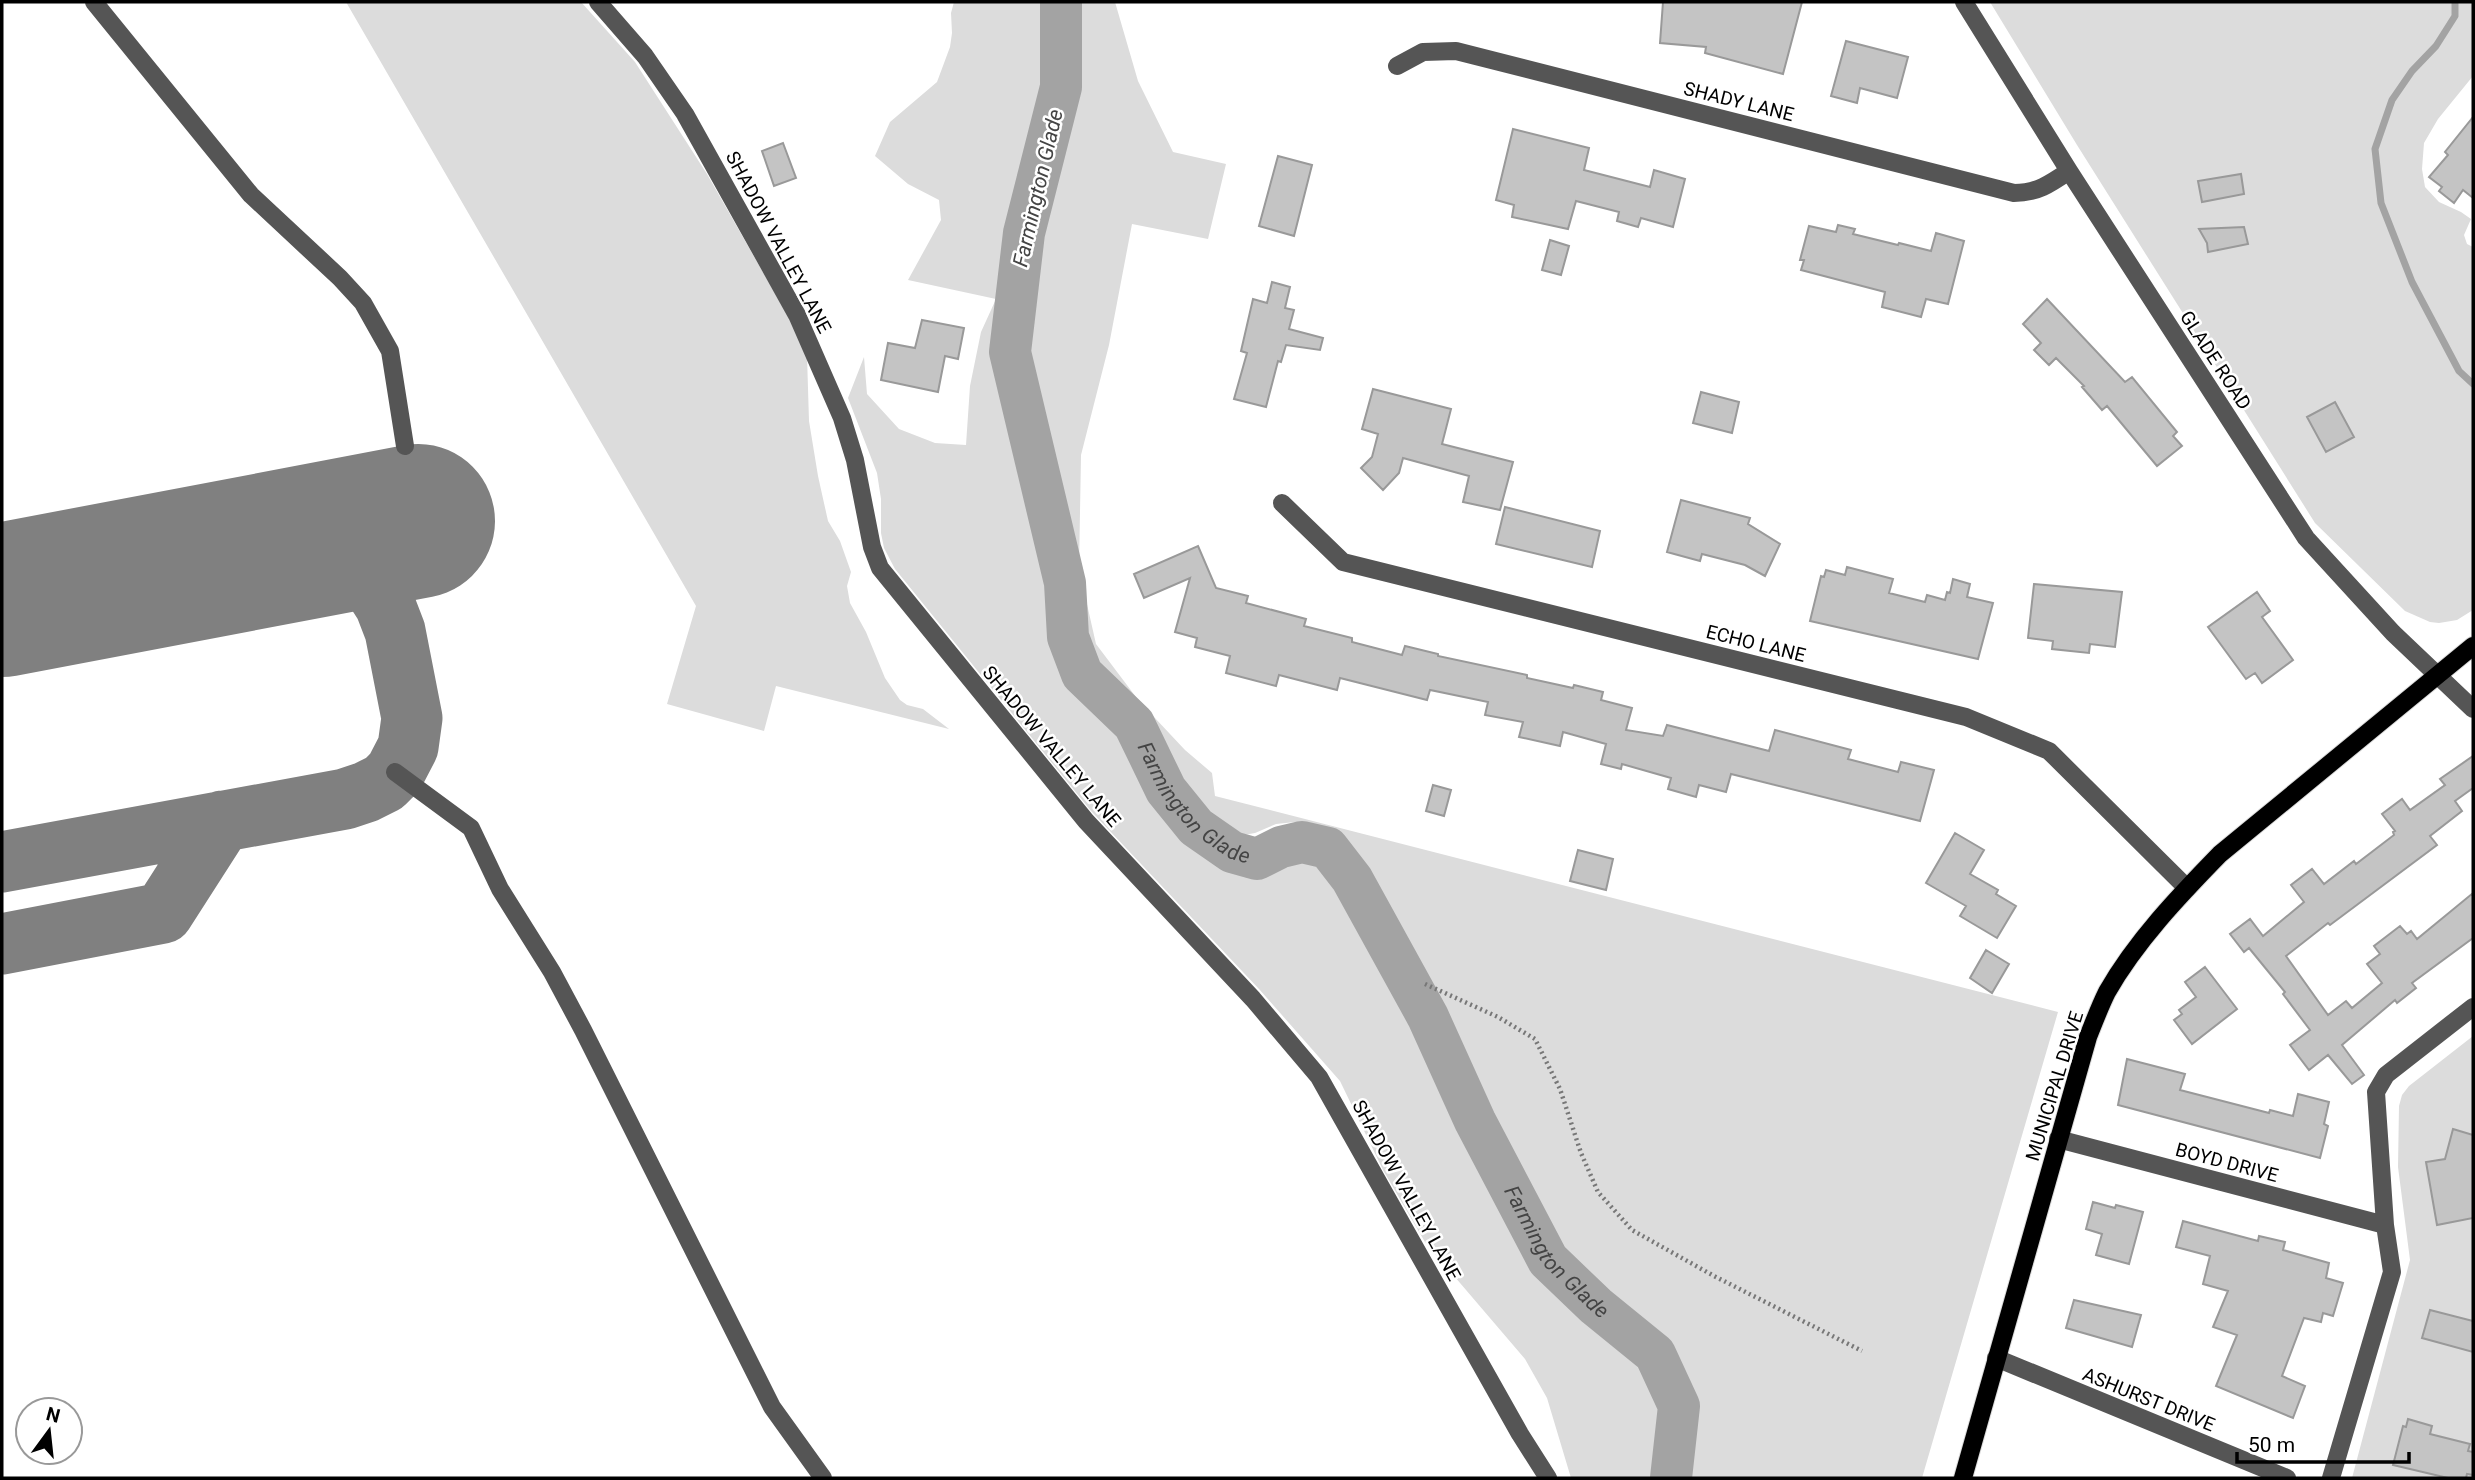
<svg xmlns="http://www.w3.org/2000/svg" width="2475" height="1480" font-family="Roboto,sans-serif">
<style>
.green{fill:#dcdcdc}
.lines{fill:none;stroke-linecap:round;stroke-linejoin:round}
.stream{stroke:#a3a3a3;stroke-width:7}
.river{stroke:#a3a3a3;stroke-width:42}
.taxiway{stroke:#808080;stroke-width:61}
.runway{stroke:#808080;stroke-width:154}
.building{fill:#c4c4c4;stroke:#999;stroke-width:2}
.major-casing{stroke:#dbdbdb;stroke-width:20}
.path{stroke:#777;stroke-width:4.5;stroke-dasharray:2 3.5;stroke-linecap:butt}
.minor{stroke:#555;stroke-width:18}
.major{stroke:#000;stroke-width:18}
.labels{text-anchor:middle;stroke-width:5;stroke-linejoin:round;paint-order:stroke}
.street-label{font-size:19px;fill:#000;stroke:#fff}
.water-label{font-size:21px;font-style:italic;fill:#444;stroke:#fff}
</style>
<rect width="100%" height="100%" fill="#fff"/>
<!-- green -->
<path class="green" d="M346 2H581L635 62 707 174 789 318 807 356 809 421 818 476 828 521 840 541 851 572 847 586 850 603 866 632 885 678 900 700 907 705 923 709 949 729 776 686 764 731 667 704 696 606Z
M954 2H1056L1057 4 1056 86 1021 232 1006 354 1060 580 1065 642 1078 676 1127 723 1148 761 1162 798 1209 851 1224 862 1242 870 1263 871 1280 869 1297 862 1311 863 1328 871 1341 889 1393 980 1429 1033 1534 1255C1573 1299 1660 1351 1671 1409 1674 1425 1666 1460 1664 1478H1571L1547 1398 1525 1359 1425 1242 1383 1170 1340 1081 1259 989 1091 811 895 569 884 548 881 533V499L877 473 848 398 864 357 867 394 899 429 935 443 966 445 970 386 981 332 996 299 908 280 941 220 939 200 908 184 875 156 890 122 937 82 950 47 952 33 951 13Z
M1068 2H1115L1138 81 1173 152 1226 164 1208 239 1132 224 1109 345 1081 455 1079 569 1096 644 1139 701 1185 750 1212 773 1215 796 2058 1012 1922 1478H1679C1682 1459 1690 1423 1688 1405 1684 1383 1667 1357 1652 1342L1552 1254 1453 1059 1415 970 1364 875 1338 843 1319 828 1295 822 1276 824 1255 833 1238 836 1225 833 1209 823 1189 807 1183 788 1158 750 1131 715 1090 673 1079 654 1072 637 1067 576 1017 349 1018 308 1027 233 1066 86Z
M1990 2H2473V76L2438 119 2424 143 2422 169 2425 187 2439 202 2461 212 2471 219 2464 235 2467 244 2473 247V610L2457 620 2439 623 2430 622 2405 611 2315 523 2077 145Z
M2473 1036V1478H2352L2410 1260 2398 1167 2399 1106 2402 1095 2409 1086Z"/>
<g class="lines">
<!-- stream -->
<path class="stream" d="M2455 2V16L2436 46 2412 71 2392 100 2375 149 2381 203 2412 282 2459 371 2473 384"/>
<!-- river -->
<path class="river" id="s1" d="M1061 2V87L1024 233 1010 352 1065 583 1068 637 1082 674 1134 724 1166 790 1196 827 1232 852 1257 859 1281 847 1302 842 1328 848 1352 879 1428 1017 1475 1121 1548 1260 1596 1306 1655 1354 1679 1406 1671 1478"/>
<!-- taxiway -->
<path class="taxiway" d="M2 862 345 799 366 792 384 783 395 772 408 747 412 718 395 631 385 605 362 569 335 554 298 545
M2 944 163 913 222 821"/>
<!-- runway -->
<path class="runway" d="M2 600 418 521"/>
</g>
<!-- building -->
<path class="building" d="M1663 2H1802L1783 74 1705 53 1706 47 1660 43Z
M1846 41 1908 57 1897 98 1860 88 1857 103 1831 96Z
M2473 117V198L2463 190 2454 203 2439 191 2442 187 2429 177 2448 155 2445 152Z
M1513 129 1589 148 1584 170 1650 187 1654 170 1685 179 1673 227 1641 218 1638 227 1617 221 1619 212 1576 201 1568 229 1512 217 1514 205 1496 200Z
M783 143 796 178 774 186 762 151Z
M1278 156 1312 165 1294 236 1259 226Z
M2241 174 2244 194 2202 202 2198 181Z
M1838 225 1855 229 1853 234 1898 245 1899 243 1931 251 1936 233 1964 241 1948 304 1926 299 1921 317 1882 307 1885 292 1801 270 1804 260H1800L1809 226 1836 232Z
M2244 227 2248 244 2208 252 2207 243 2199 229Z
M1550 240 1569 246 1561 275 1542 270Z
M1272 282 1290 287 1285 308 1294 310 1289 329 1323 338 1320 350 1286 345 1281 362 1278 361 1266 407 1234 399 1247 353 1241 351 1253 299 1267 303Z
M2047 299 2125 382 2132 377 2177 432 2173 436 2182 446 2157 466 2107 406 2102 410 2082 387 2084 386 2056 358 2049 365 2034 350 2041 343 2023 324Z
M922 320 964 328 958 359 945 356 938 392 881 380 888 343 915 348Z
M1373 389 1451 409 1442 444 1513 462 1500 510 1463 502 1469 476 1403 458 1399 473 1383 490 1361 468 1372 457 1378 434 1362 429Z
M1701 392 1739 402 1732 433 1693 423Z
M2335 402 2354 437 2326 452 2307 417Z
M1681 500 1750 518 1748 524 1780 544 1765 576 1745 565 1702 554 1700 561 1667 552Z
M1505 507 1600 531 1592 567 1496 544Z
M1198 546 1216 588 1248 596 1246 603 1306 619 1304 626 1352 638V642L1402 655 1405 646 1438 654V656L1527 675V678L1573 688 1574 685 1603 692 1601 700 1632 708 1626 730 1663 736 1667 725 1769 751 1775 730 1851 750 1848 759 1898 772 1901 762 1934 770 1920 821 1731 774 1726 792 1699 785 1696 797 1668 789 1671 778 1622 764 1621 769 1601 764 1606 744 1563 732 1560 746 1519 737 1523 722 1485 715 1488 702 1430 690 1427 700 1340 678 1337 690 1279 675 1276 686 1226 673 1230 656 1195 647 1197 638 1175 632 1190 578 1144 598 1134 574Z
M1847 567 1893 579 1889 593 1925 602 1927 595 1945 600 1947 592 1950 593 1953 579 1970 584 1967 597 1993 603 1978 659 1810 621 1821 576 1824 577 1826 570 1845 575Z
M2034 584 2122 592 2115 647 2090 644 2089 653 2052 649 2053 641 2028 638Z
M2257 592 2270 611 2262 617 2293 660 2262 683 2255 673 2246 679 2208 627Z
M2473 756V788L2455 801 2462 811 2430 836 2437 845 2330 925 2328 923 2286 956 2328 1015 2346 1001 2352 1008 2382 983 2367 964 2380 954 2374 946 2400 926 2407 934 2411 931 2417 939 2473 893V938L2412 983 2416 988 2397 1003 2395 1000 2342 1045 2364 1075 2352 1084 2328 1055 2309 1070 2290 1045 2310 1030 2283 994 2285 992 2249 948 2244 952 2230 934 2250 919 2263 936 2304 902 2291 885 2312 869 2324 884 2354 861 2356 864 2394 835 2393 832 2395 831 2382 814 2402 799 2410 810 2445 785 2440 779Z
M1433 785 1451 790 1444 816 1426 811Z
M1955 833 1984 850 1970 874 1998 890 1996 894 2016 906 1997 938 1960 916 1966 906 1926 883Z
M1578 850 1613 859 1606 890 1570 881Z
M1986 950 2009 964 1992 993 1970 978Z
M2205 967 2237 1009 2192 1044 2174 1020 2182 1014 2179 1010 2196 997 2185 982Z
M2127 1059 2185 1074 2180 1090 2269 1113 2270 1110 2293 1116 2298 1094 2329 1102 2324 1124 2328 1126 2320 1158 2118 1105Z
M2453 1129 2473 1135V1218L2437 1225 2426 1162 2445 1159Z
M2093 1202 2115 1208 2116 1205 2143 1212 2129 1264 2096 1255 2102 1234 2086 1229Z
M2183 1221 2258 1241 2259 1236 2285 1242 2283 1250 2329 1263 2326 1278 2343 1283 2333 1316 2323 1313 2321 1322 2304 1318 2282 1376 2305 1386 2293 1418 2216 1386 2237 1335 2213 1327 2228 1291 2203 1284 2210 1256 2176 1247Z
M2074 1300 2141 1315 2132 1347 2066 1328Z
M2430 1310 2473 1321V1352L2422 1338Z
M2408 1419 2432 1426 2430 1434 2470 1444 2468 1451 2473 1452V1475L2467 1474 2466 1478H2448L2393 1465 2403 1426 2406 1427Z"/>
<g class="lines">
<defs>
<path id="major" d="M1963 1478 2088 1037C2094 1022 2100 1006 2107 992 2136 941 2179 896 2220 854L2473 646"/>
</defs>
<!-- major casing -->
<use href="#major" class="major-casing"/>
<!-- path -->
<path class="path" d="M1425 984 1498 1017 1535 1039 1560 1089 1581 1153 1598 1192 1632 1230 1714 1276 1862 1351"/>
<!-- minor -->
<path class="minor" d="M94 2 251 195 340 278 363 303 390 351 405 446
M598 2 645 56 685 114 797 315 842 418 855 460 872 547 880 568 1086 821 1253 999 1319 1077 1520 1434 1548 1478
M1964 2 2069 171 2306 538 2393 633 2473 709
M1397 66 1423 52 1456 51 2014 193C2037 193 2050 184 2069 171
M1282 503 1343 562 1966 717 2049 751 2187 888
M395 772 471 828 500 889 552 972 583 1030 772 1407 823 1478
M2058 1139 2385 1225
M1996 1358 2287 1478
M2331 1478 2392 1272 2385 1225 2376 1092 2386 1075 2473 1007"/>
<!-- major -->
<use href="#major" class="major"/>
</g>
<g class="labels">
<!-- street labels -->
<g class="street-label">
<text transform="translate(1739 101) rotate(14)" y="7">SHADY LANE</text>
<text transform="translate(779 242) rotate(62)" y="7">SHADOW VALLEY LANE</text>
<text transform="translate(2216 360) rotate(57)" y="7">GLADE ROAD</text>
<text transform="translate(1756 643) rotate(14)" y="7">ECHO LANE</text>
<text transform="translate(1052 746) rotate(50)" y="7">SHADOW VALLEY LANE</text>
<text transform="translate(2054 1086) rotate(-73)" y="7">MUNICIPAL DRIVE</text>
<text transform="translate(2227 1162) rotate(15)" y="7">BOYD DRIVE</text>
<text transform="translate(1407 1190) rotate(61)" y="7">SHADOW VALLEY LANE</text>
<text transform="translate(2149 1399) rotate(22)" y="7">ASHURST DRIVE</text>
</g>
<!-- water labels -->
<g class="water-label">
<text transform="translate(1038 188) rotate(-77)" y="7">Farmington Glade</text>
<text dy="7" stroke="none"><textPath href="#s1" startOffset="861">Farmington Glade</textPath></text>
<text dy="7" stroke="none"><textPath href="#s1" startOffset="1491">Farmington Glade</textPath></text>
</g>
</g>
<!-- border -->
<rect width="2475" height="1480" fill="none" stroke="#000000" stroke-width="7"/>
<!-- north arrow -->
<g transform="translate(49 1431) rotate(15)"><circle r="33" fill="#ffffff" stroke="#999999" stroke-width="2"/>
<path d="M0-5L12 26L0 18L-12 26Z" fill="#000000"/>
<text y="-10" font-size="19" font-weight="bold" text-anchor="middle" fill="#000000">N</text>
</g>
<!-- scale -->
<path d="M2237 1452v10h172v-10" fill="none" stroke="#000000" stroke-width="3.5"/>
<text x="2248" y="1452" font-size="21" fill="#000000" stroke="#ffffff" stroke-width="5" paint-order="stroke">50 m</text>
</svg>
